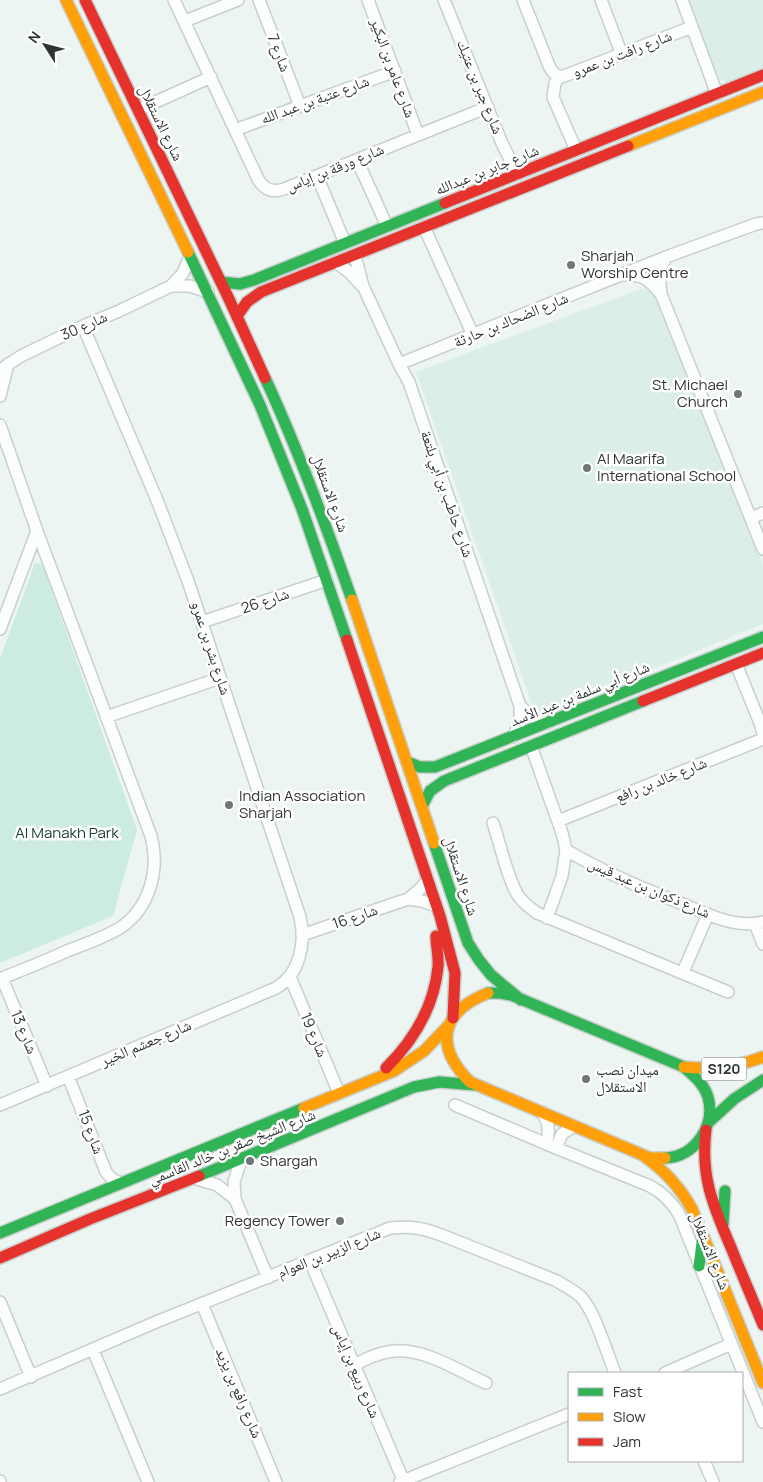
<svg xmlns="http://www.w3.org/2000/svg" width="763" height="1482" font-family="Manrope,'Noto Naskh Arabic',sans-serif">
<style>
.built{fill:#dbeee7}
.green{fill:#ccebe2}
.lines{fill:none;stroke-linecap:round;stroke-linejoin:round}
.street-casing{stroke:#c8cfcd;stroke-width:14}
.fast-casing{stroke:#c8cfcd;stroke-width:14}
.slow-casing{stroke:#c8cfcd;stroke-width:14}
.jam-casing{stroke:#c8cfcd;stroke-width:14}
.street{stroke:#fcfefd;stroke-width:11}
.fast{stroke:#30b455;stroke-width:11}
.slow{stroke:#ff9f0a;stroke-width:11}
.jam{stroke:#e5322d;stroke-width:11}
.poi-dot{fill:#707875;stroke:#fff;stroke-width:2}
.labels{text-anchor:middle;stroke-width:5;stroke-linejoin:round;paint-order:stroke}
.shield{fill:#fff;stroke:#6d7270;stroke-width:1}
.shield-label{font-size:14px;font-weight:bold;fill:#2e3532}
.street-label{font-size:15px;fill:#2e3532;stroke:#fff}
.poi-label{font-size:15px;fill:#2e3532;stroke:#fff;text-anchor:start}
.park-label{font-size:15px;fill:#183b32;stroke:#fff}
</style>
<rect width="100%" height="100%" fill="#ecf5f2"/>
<!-- built -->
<path class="built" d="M687 0H763V68L727 82 718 79Z
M652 285 763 565V624L548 712 535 713 416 372Z"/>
<!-- green -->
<path class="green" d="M35 563 42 564 137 830 113 916 0 963V659Z"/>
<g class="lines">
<defs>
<path id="street" d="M174 0 258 179C264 190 273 193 284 189L488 107
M259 0 300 106
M368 0 418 135
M444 0 501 141 517 174
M523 0 550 68C554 74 557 77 564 76L692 27
M601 0 622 55
M682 0 717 94
M185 21 238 0
M559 77 555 83 553 97 576 150
M138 110 211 77
M235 130 395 71
M357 160 387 226
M317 176 345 243
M424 227 473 335
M355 256 363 286 399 364 409 382 520 706V722L513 737
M666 257C659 270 659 281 661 294L763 549
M337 263 349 272 361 285
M625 275C644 275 648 279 660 293
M171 286H190L208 292
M399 364 666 257 756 224 763 223
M0 370 21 356 83 326 119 311 171 286 183 273 190 256
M0 396 8 364
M0 425 37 531 151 836C160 869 150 908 120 928 103 938 85 944 67 951 45 961 22 970 0 979
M751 518 763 513
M202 622 327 580
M0 629 37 531
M736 664 760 723 763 734
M520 706 532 717 547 723
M106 717 220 678
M531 746 562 833 566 850 562 876 547 918
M558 821 763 739
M493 823C500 843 508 881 519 897 524 903 530 908 537 913L728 992
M566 850C602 871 638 887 678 902 704 913 735 929 763 922
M408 899 422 901 436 906
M755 924 763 944
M302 935 408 899 419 890 428 880
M683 972 708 914
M290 977 339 1093
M2 978 47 1086
M68 1076 106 1172 112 1179 120 1183
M0 1105 276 988C300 974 306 943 300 917L188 581 157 500 83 326
M455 1105 556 1148 650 1186C663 1193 671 1201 679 1214L763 1422
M542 1112C549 1122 550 1132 546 1144
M556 1148 562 1134 574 1126
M243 1159 239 1166 234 1182 235 1199 268 1278
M197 1179 217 1185 235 1199
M310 1261 404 1482
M0 1302 31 1377
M202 1304 276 1482
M93 1350 148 1482
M354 1365C367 1358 380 1352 394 1351 424 1348 459 1371 486 1383
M665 1373 731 1344
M0 1389 156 1322 390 1228C413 1226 423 1228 444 1236L557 1281C565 1286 573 1290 580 1296 594 1309 607 1353 615 1373
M704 1461 713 1482
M0 1481V1482
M400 1482 569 1414"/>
<path id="fast" d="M188 252 260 405 302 509 347 640
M221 282 240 284 254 280 445 203
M265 378C299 451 326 525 352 600
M407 762 420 767H435L763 637
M422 806 430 791 444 781 643 701
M434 843 468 943 479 960 491 975 521 1000
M488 993H500L511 995 684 1067C694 1076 704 1084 708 1097 716 1126 695 1157 665 1158
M709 1122 734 1099 763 1080
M199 1176 414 1087 439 1082 476 1085
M723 1224 725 1191
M0 1233 304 1108
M699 1266 703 1236"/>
<path id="slow" d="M66 0 188 252
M628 146 763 92
M352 600 434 843
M488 993C440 1012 434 1046 470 1082L650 1158H665
M684 1067C712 1070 737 1067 763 1057
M304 1108 394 1071 424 1051 449 1025
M644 1156C664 1170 680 1187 692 1209L763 1383"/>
<path id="jam" d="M85 0 229 299 265 378
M445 203 763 75
M237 316 247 302 261 292 628 146
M347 640 440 916 455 973 453 1018
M643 701 763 653
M386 1068C414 1040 434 1007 438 967 439 957 436 946 436 936
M706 1130C700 1178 714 1207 732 1250 742 1275 753 1300 763 1325
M0 1258 90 1219 199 1176"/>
</defs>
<!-- street casing -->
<use href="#street" class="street-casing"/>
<!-- fast casing -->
<use href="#fast" class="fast-casing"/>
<!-- slow casing -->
<use href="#slow" class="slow-casing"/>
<!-- jam casing -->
<use href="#jam" class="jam-casing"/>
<!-- street -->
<use href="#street" class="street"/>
<!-- fast -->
<use href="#fast" class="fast"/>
<!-- slow -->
<use href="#slow" class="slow"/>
<!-- jam -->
<use href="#jam" class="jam"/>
</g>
<!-- markers -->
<g class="poi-dot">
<circle cx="571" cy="265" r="5"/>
<circle cx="738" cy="394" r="5"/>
<circle cx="587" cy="468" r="5"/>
<circle cx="229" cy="805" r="5"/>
<circle cx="586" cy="1079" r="5"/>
<circle cx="250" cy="1161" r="5"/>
<circle cx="340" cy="1221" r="5"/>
</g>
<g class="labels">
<!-- shield labels -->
<rect class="shield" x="701.5" y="1057.5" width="45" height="23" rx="4"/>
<g class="shield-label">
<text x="724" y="1074">S120</text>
</g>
<!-- street labels -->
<g class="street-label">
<text transform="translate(279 53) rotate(69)" y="5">شارع 7</text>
<text transform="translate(622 54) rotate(-21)" y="5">شارع رافت بن عمرو</text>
<text transform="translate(393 68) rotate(70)" y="5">شارع عامر بن البكير</text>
<text transform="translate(480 87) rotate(68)" y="5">شارع جبر بن عتيك</text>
<text transform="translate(315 100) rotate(-20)" y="5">شارع عتبة بن عبد الله</text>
<text transform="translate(161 123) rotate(64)" y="5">شارع الاستقلال</text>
<text transform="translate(335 168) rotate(-22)" y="5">شارع ورقة بن إياس</text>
<text transform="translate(487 170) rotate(-22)" y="5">شارع جابر بن عبدالله</text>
<text transform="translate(511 320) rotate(-22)" y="5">شارع الضحاك بن حارثة</text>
<text transform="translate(84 326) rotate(-24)" y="5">شارع 30</text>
<text transform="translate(330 493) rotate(70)" y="5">شارع الاستقلال</text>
<text transform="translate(447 494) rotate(71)" y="5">شارع حاطب بن أبي بلتعة</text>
<text transform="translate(265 601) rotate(-19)" y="5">شارع 26</text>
<text transform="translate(211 648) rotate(72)" y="5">شارع بشر بن عمرو</text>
<text transform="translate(580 694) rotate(-22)" y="5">شارع أبي سلمة بن عبد الأسد</text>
<text transform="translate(661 780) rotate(-22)" y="5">شارع خالد بن رافع</text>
<text transform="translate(461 876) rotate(72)" y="5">شارع الاستقلال</text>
<text transform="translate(649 888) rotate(23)" y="5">شارع ذكوان بن عبد قيس</text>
<text transform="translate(355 917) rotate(-19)" y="5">شارع 16</text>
<text transform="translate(24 1032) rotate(67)" y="5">شارع 13</text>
<text transform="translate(314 1035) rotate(67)" y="5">شارع 19</text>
<text transform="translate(146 1043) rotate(-23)" y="5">شارع جعشم الخير</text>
<text transform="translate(91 1132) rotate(69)" y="5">شارع 15</text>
<text transform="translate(232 1147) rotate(-22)" y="5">شارع الشيخ صقر بن خالد القاسمي</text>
<text transform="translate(710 1251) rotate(68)" y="5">شارع الاستقلال</text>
<text transform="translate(329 1253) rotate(-22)" y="5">شارع الزبير بن العوام</text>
<text transform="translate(356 1371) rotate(67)" y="5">شارع ربيع بن إياس</text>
<text transform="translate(239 1393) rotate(67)" y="5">شارع رافع بن يزيد</text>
</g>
<!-- poi labels -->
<g class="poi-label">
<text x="581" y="261">Sharjah<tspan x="581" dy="17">Worship Centre</tspan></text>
<text x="728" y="390" text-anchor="end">St. Michael<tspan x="728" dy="17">Church</tspan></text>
<text x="597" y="464">Al Maarifa<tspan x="597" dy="17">International School</tspan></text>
<text x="239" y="801">Indian Association<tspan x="239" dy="17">Sharjah</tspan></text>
<text x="596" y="1075">ميدان نصب<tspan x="596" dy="17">الاستقلال</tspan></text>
<text x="260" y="1166">Shargah</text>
<text x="330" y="1226" text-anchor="end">Regency Tower</text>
</g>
<!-- park labels -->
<g class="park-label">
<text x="67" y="838">Al Manakh Park</text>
</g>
</g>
<!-- legend -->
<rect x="568" y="1372" width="175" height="90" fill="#ffffff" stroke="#abaead"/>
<rect x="578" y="1388" width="25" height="8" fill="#30b455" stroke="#abaead"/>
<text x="613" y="1397" font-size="15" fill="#2e3532">Fast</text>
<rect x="578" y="1413" width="25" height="8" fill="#ff9f0a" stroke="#abaead"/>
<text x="613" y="1422" font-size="15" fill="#2e3532">Slow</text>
<rect x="578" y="1438" width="25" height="8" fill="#e5322d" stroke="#abaead"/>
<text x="613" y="1447" font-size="15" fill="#2e3532">Jam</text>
<!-- north arrow -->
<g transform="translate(45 45) rotate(306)" stroke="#ffffff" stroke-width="4" paint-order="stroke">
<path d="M0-4L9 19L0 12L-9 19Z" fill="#2e3532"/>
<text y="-8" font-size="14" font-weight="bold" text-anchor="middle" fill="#2e3532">N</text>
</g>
</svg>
